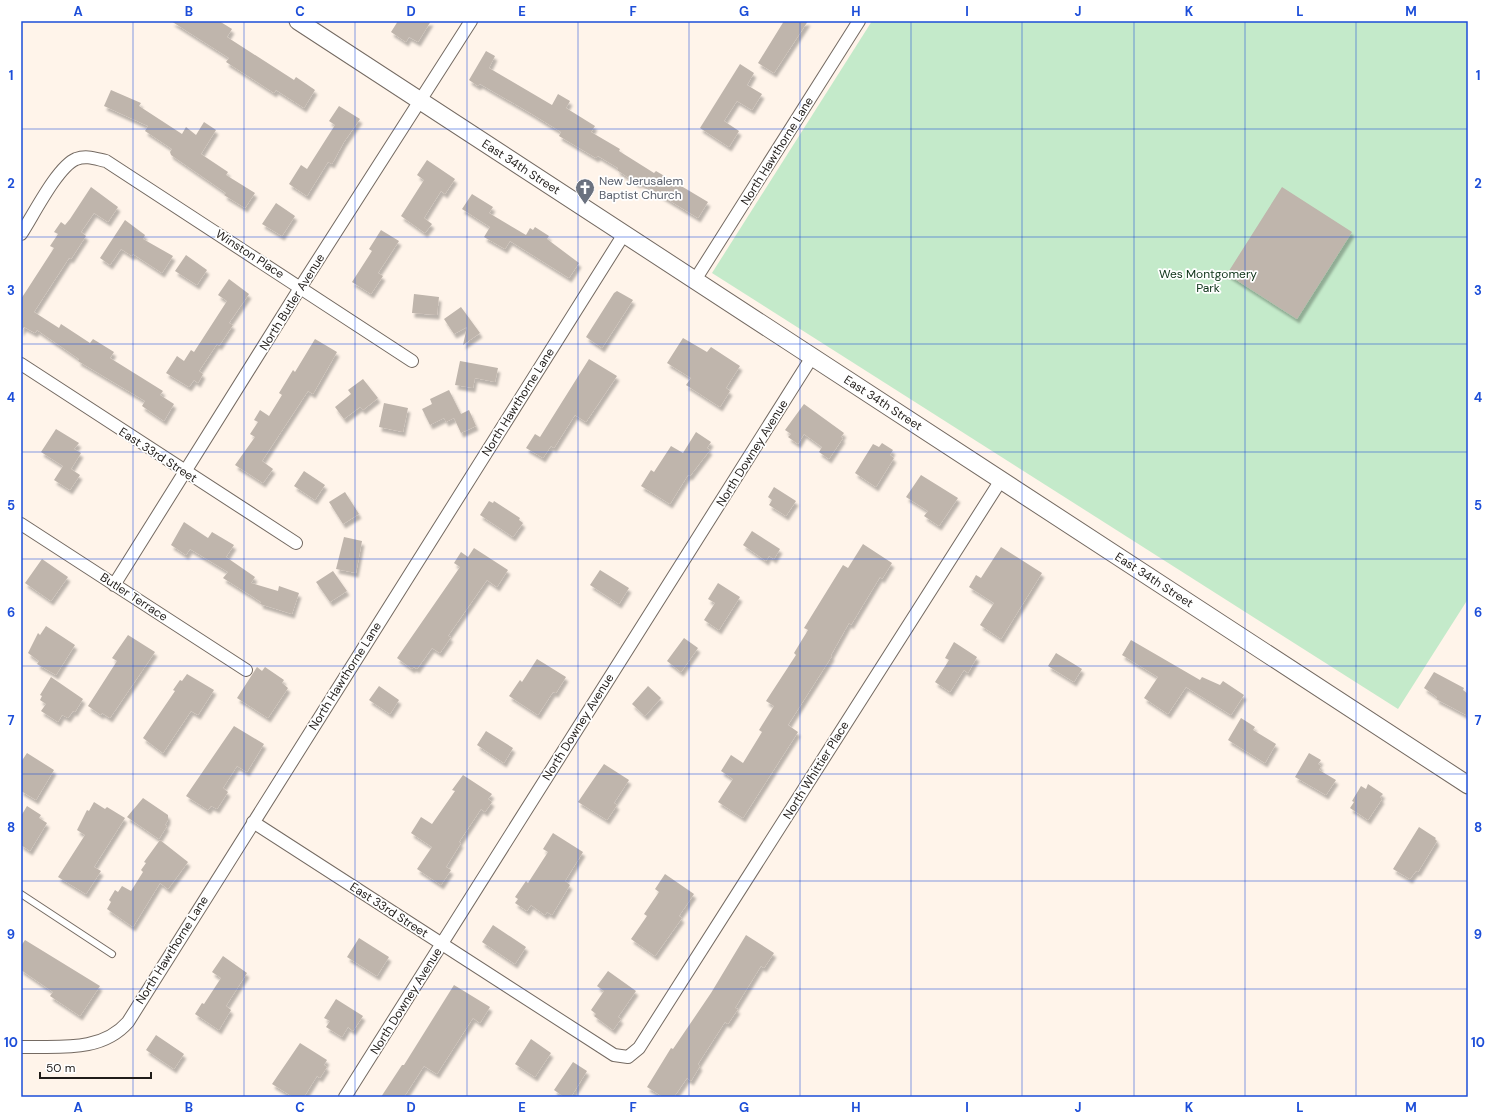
<svg xmlns="http://www.w3.org/2000/svg" width="1489" height="1118" font-family="'DM Sans',sans-serif">
<style>
.green{fill:#c4eaca}
.building{fill:#bfb5ac;filter:url(#shadow)}
.lines{fill:none;stroke-linecap:round;stroke-linejoin:round}
.service-casing{stroke:#746a62;stroke-width:8}
.minor-casing{stroke:#746a62;stroke-width:14}
.secondary-casing{stroke:#746a62;stroke-width:19}
.service{stroke:#fff;stroke-width:6}
.minor{stroke:#fff;stroke-width:12}
.secondary{stroke:#fff;stroke-width:17}
.grid{fill:none;stroke:#1d4ed8;stroke-width:1;stroke-opacity:0.55}
.labels{text-anchor:middle;stroke-width:3.5;stroke-linejoin:round;paint-order:stroke}
.street-label{font-size:12px;fill:#201c19;stroke:#fff}
.worship-label{font-size:12px;fill:#5b616d;stroke:#fff;text-anchor:start}
.park-label{font-size:12px;fill:#0c3217;stroke:#fff}
.neatline{fill:none;stroke:#1d4ed8;stroke-width:1.5}
.grid-label{font-size:13px;text-anchor:middle;font-weight:bold;fill:#1d4ed8}
</style>
<defs>
<filter id="shadow"><feDropShadow dx="2.5" dy="4.5" stdDeviation="1" flood-color="#0004"/></filter>
</defs>
<rect width="100%" height="100%" fill="#fff4ea"/>
<!-- green -->
<path class="green" d="M872 21H1468V599L1398 709 712 273Z"/>
<!-- building -->
<path class="building" d="M171 21H219L232 29 227 37 294 80 296 77 315 90 304 108 276 90 274 93 254 80 226 62 229 58Z
M398 21H431L418 42 409 37 406 42 391 32Z
M784 21H808L774 73 758 63Z
M486 51 495 56 489 68 552 105 558 94 570 101 566 108 595 126 591 132 620 149 619 151 654 173 656 171 708 202 698 218 639 182 638 184 617 170 618 168 598 156 596 158 559 136 561 132 532 114 480 84 478 86 469 80Z
M740 64 754 73 747 85 762 94 752 110 737 101 724 121 739 131 729 147 700 128Z
M111 90 141 103 139 106 182 134 186 127 196 135 204 122 216 130 201 154 228 172 226 175 255 193 245 208 224 195 226 193 171 155 170 152 172 149 145 131 148 126 104 106Z
M339 106 360 119 344 142 332 164 328 162 307 196 289 184 301 165 307 169 335 125 329 121Z
M427 160 455 179 445 194 441 191 424 218 432 224 425 233 401 216 424 180 417 175Z
M91 187 118 207 108 222 94 213 81 232 86 236 71 259 69 258 34 312 59 328 61 324 90 343 93 339 114 352 110 358 163 391 160 395 174 404 164 421 142 406 145 401 78 361 79 359 37 330 35 333 24 327 21 332V299L54 248 50 246 58 234 54 232 61 222 65 225 70 219Z
M1282 187 1352 232 1297 319 1227 274Z
M472 194 493 207 489 213 526 235 530 228 533 230 535 227 549 236 547 239 579 263 569 278 510 241 505 249 484 237 490 227 462 209Z
M276 203 295 216 282 236 262 224Z
M125 220 145 235 143 239 173 256 162 273 133 254 132 256 121 249 110 265 100 258Z
M381 230 399 241 378 273 383 276 371 294 352 282 372 251 369 249Z
M186 255 207 270 197 285 175 271Z
M229 279 249 294 229 323 233 325 219 346 217 344 199 371 203 374 198 383 194 380 189 387 166 373 177 356 184 361 191 350 194 352 227 301 218 295Z
M617 291 633 300 602 348 586 337 614 293Z
M414 294 439 297 437 315 412 313Z
M461 307 480 333 463 345 467 327 454 334 444 319Z
M683 338 707 352 711 347 740 366 726 388 730 391 720 407 686 385 691 378 667 363Z
M315 339 337 352 313 394 308 391 262 461 273 469 263 483 235 465 255 437 250 434 258 422 254 420 260 410 269 416 282 395 279 393 293 370 295 372Z
M589 359 617 376 586 422 575 415 554 448 551 446 543 458 526 448 535 434 540 437Z
M460 361 498 368 495 382 475 378 473 388 455 385Z
M363 379 378 398 363 410 360 407 344 419 335 407 351 394 348 390Z
M449 390 461 414 469 410 476 426 461 433 454 418 446 422 444 418 430 425 422 409 432 404 430 399Z
M384 403 408 408 403 432 379 427Z
M804 404 844 433 841 437 843 438 829 459 819 452 822 447 804 434 798 444 788 437 791 434 785 430Z
M56 429 79 443 74 449 81 453 71 469 80 475 70 490 54 480 63 466 41 452Z
M696 432 711 442 707 448 710 450 690 476 688 475 670 504 641 486 651 470 654 472 671 446 683 453Z
M882 443 893 450 890 455 894 458 876 487 855 473 873 444 879 447Z
M304 471 325 485 315 500 294 486Z
M921 475 958 498 939 526 924 516 928 511 906 497Z
M774 487 796 501 786 516 769 505 772 500 768 497Z
M345 492 359 514 343 524 329 502Z
M489 501 493 503 494 501 520 518 519 520 523 523 513 537 480 515Z
M184 522 208 538 212 532 234 545 226 557 255 577 251 583 278 591 279 586 299 593 292 614 260 604 261 602 223 578 228 572 190 549 186 555 171 545Z
M752 531 780 549 774 559 769 556 766 561 743 545Z
M344 537 362 541 356 573 336 569Z
M863 544 892 563 882 579 880 577 851 625 849 623 831 655 832 656 788 725 798 732 743 818 718 802 733 779 721 771 731 755 743 763 762 732 759 730 774 706 766 701 796 655 794 653 808 630 804 628 843 565 848 568Z
M1001 547 1042 573 1001 639 980 625 994 603 969 587 976 575 981 578Z
M474 548 508 570 497 587 487 580 448 636 451 637 440 653 432 648 417 669 414 667 412 669 397 658 460 567 454 563 461 552 468 557Z
M42 559 68 577 51 601 25 583Z
M600 570 629 588 619 604 590 585Z
M333 571 347 591 330 602 316 582Z
M718 583 740 597 719 630 704 620 715 603 708 599Z
M46 626 75 645 56 675 37 664 39 661 28 653 38 633 40 635Z
M128 635 155 652 110 718 102 713 101 715 88 706 117 661 112 658Z
M684 638 698 648 681 672 667 661Z
M1131 640 1200 680 1202 677 1220 685 1223 681 1244 695 1231 715 1186 687 1168 714 1144 698 1158 677 1122 655Z
M954 642 977 657 968 673 964 670 950 692 935 682 949 660 945 658Z
M1056 653 1082 669 1074 682 1048 666Z
M537 659 566 677 556 693 553 692 538 715 509 696 520 680 522 682Z
M257 667 262 671 265 667 284 680 282 683 288 688 268 718 237 698Z
M1434 672 1464 688 1463 690 1468 694V716L1436 699 1437 697 1424 688Z
M187 674 214 690 198 715 191 711 163 753 143 738 175 691 173 690 180 680 182 681Z
M51 677 83 699 75 712 73 711 68 718 62 715 58 722 41 711 46 704 40 700 42 696 40 695Z
M379 686 399 700 390 714 369 700Z
M648 686 661 698 645 716 632 704Z
M1241 718 1255 727 1253 730 1276 744 1265 763 1228 740Z
M234 726 264 744 247 772 237 766 223 788 228 792 217 809 211 806 208 810 186 796Z
M486 731 513 748 504 763 477 745Z
M27 753 54 770 36 800 21 791V762Z
M1309 753 1321 760 1318 764 1321 766 1319 770 1336 780 1326 795 1295 777Z
M604 764 629 780 614 803 617 805 607 820 578 802Z
M463 775 492 794 488 799 492 802 485 812 481 809 459 842 461 843 446 867 451 870 441 885 417 869 432 847 411 833 421 817 432 824 455 791 452 790Z
M1368 784 1383 794 1380 797 1382 799 1368 820 1350 808 1354 802 1352 801 1361 786 1366 789Z
M143 798 168 815V820L165 825 167 826 159 839 127 817Z
M94 802 105 809 107 807 125 818 94 867 101 871 86 894 58 877 85 835 77 830 87 810 89 811Z
M27 806 41 815 39 818 47 823 30 851 21 845V816Z
M1419 827 1436 838 1435 839 1437 841 1418 872 1416 871 1410 879 1393 869Z
M553 833 583 852 565 881 570 885 552 915 547 912 545 915 531 905 527 911 515 903 518 899 515 897 526 881 528 883 548 852 543 849Z
M160 840 188 862 168 889 160 883 133 927 107 909 111 902 109 900 115 890 118 892 122 886 131 891 143 872 141 870 146 863 144 862Z
M665 874 694 894 679 916 682 918 655 956 631 939 647 916 644 914 659 892 655 889Z
M493 925 526 947 515 964 482 942Z
M746 935 774 953 764 968 761 966 735 1008 738 1009 728 1024 725 1022 698 1064 700 1066 691 1081 687 1078 674 1097H663L647 1087 671 1048 673 1049 711 993Z
M359 938 389 957 377 976 347 957Z
M25 940 100 986 80 1016 50 996 53 992 21 970V946Z
M223 956 247 973 226 1006 231 1010 219 1030 195 1014 202 1003 204 1004 221 978 212 972Z
M608 971 636 991 618 1017 621 1019 613 1030 594 1016 596 1014 591 1010 604 991 597 986Z
M454 985 490 1007 480 1023 473 1018 437 1074 424 1066 404 1097H381L402 1065H404Z
M336 999 363 1016 353 1031 348 1027 342 1037 326 1027 330 1021 324 1018Z
M156 1035 184 1054 174 1069 146 1050Z
M531 1039 551 1053 535 1077 515 1064Z
M300 1043 327 1060 324 1065 327 1067 320 1078 317 1076 304 1097H293L272 1084Z
M573 1062 587 1071 571 1097H564L554 1090Z"/>
<g class="lines">
<defs>
<path id="service" d="M21 894 112 954"/>
<path id="minor" d="M21 234C33 216 57 167 76 159 87 155 96 159 106 161L412 361
M695 280 859 21
M21 364 296 543
M21 524 246 670
M114 585 300 288 471 21
M253 822 614 1055 628 1057 639 1048 1001 480
M21 1047C58 1046 101 1053 128 1022L624 234
M345 1097 812 357"/>
<path id="secondary" d="M298 21 1468 785"/>
</defs>
<!-- service casing -->
<use href="#service" class="service-casing"/>
<!-- minor casing -->
<use href="#minor" class="minor-casing"/>
<!-- secondary casing -->
<use href="#secondary" class="secondary-casing"/>
<!-- service -->
<use href="#service" class="service"/>
<!-- minor -->
<use href="#minor" class="minor"/>
<!-- secondary -->
<use href="#secondary" class="secondary"/>
</g>
<!-- grid -->
<path class="grid" d="M133 21V1097M244 21V1097M355 21V1097M467 21V1097M578 21V1097M689 21V1097M800 21V1097M911 21V1097M1022 21V1097M1134 21V1097M1245 21V1097M1356 21V1097M21 129H1468M21 237H1468M21 344H1468M21 452H1468M21 559H1468M21 666H1468M21 774H1468M21 881H1468M21 989H1468"/>
<!-- icons -->
<defs>
<symbol id="church-pin" viewBox="-11 -11 22 30"><path d="M0 17L-7.5 6A9.5 9.5 0 1 1 7.5 6Z" fill="#6b7280" stroke="#fff"/><path d="M-1.2-6h2.4v3.5h3.3v2.4h-3.3V6h-2.4V-.1h-3.3v-2.4h3.3Z" fill="#fff"/></symbol>
</defs>
<g fill-rule="evenodd">
<use href="#church-pin" x="574" y="177" width="22" height="30"/>
</g>
<g class="labels">
<!-- street labels -->
<g class="street-label">
<text transform="translate(777 151) rotate(-58)" y="4">North Hawthorne Lane</text>
<text transform="translate(521 167) rotate(33)" y="4">East 34th Street</text>
<text transform="translate(250 254) rotate(33)" y="4">Winston Place</text>
<text transform="translate(292 302) rotate(-58)" y="4">North Butler Avenue</text>
<text transform="translate(518 402) rotate(-58)" y="4">North Hawthorne Lane</text>
<text transform="translate(883 403) rotate(33)" y="4">East 34th Street</text>
<text transform="translate(752 453) rotate(-58)" y="4">North Downey Avenue</text>
<text transform="translate(158 455) rotate(33)" y="4">East 33rd Street</text>
<text transform="translate(1154 580) rotate(33)" y="4">East 34th Street</text>
<text transform="translate(134 597) rotate(33)" y="4">Butler Terrace</text>
<text transform="translate(345 676) rotate(-58)" y="4">North Hawthorne Lane</text>
<text transform="translate(578 727) rotate(-58)" y="4">North Downey Avenue</text>
<text transform="translate(816 770) rotate(-58)" y="4">North Whittier Place</text>
<text transform="translate(389 910) rotate(33)" y="4">East 33rd Street</text>
<text transform="translate(172 950) rotate(-58)" y="4">North Hawthorne Lane</text>
<text transform="translate(406 1001) rotate(-58)" y="4">North Downey Avenue</text>
</g>
<!-- worship labels -->
<g class="worship-label">
<text x="599" y="185">New Jerusalem<tspan x="599" dy="14">Baptist Church</tspan></text>
</g>
<!-- park labels -->
<g class="park-label">
<text x="1208" y="278">Wes Montgomery<tspan x="1208" dy="14">Park</tspan></text>
</g>
</g>
<!-- border -->
<rect width="1489" height="1118" fill="none" stroke="#ffffff" stroke-width="44"/>
<!-- scale -->
<path d="M40 1072v6h111v-6" fill="none" stroke="#201c19" stroke-width="2"/>
<text x="46" y="1072" font-size="12" fill="#201c19" stroke="#ffffff" stroke-width="3" paint-order="stroke">50 m</text>
<rect x="22" y="22" width="1445" height="1074" class="neatline"/>
<g class="grid-label">
<text x="78" y="16">A</text>
<text x="189" y="16">B</text>
<text x="300" y="16">C</text>
<text x="411" y="16">D</text>
<text x="522" y="16">E</text>
<text x="633" y="16">F</text>
<text x="744" y="16">G</text>
<text x="856" y="16">H</text>
<text x="967" y="16">I</text>
<text x="1078" y="16">J</text>
<text x="1189" y="16">K</text>
<text x="1300" y="16">L</text>
<text x="1411" y="16">M</text>
<text x="11" y="80">1</text>
<text x="1478" y="80">1</text>
<text x="11" y="188">2</text>
<text x="1478" y="188">2</text>
<text x="11" y="295">3</text>
<text x="1478" y="295">3</text>
<text x="11" y="402">4</text>
<text x="1478" y="402">4</text>
<text x="11" y="510">5</text>
<text x="1478" y="510">5</text>
<text x="11" y="617">6</text>
<text x="1478" y="617">6</text>
<text x="11" y="725">7</text>
<text x="1478" y="725">7</text>
<text x="11" y="832">8</text>
<text x="1478" y="832">8</text>
<text x="11" y="939">9</text>
<text x="1478" y="939">9</text>
<text x="11" y="1047">10</text>
<text x="1478" y="1047">10</text>
<text x="78" y="1112">A</text>
<text x="189" y="1112">B</text>
<text x="300" y="1112">C</text>
<text x="411" y="1112">D</text>
<text x="522" y="1112">E</text>
<text x="633" y="1112">F</text>
<text x="744" y="1112">G</text>
<text x="856" y="1112">H</text>
<text x="967" y="1112">I</text>
<text x="1078" y="1112">J</text>
<text x="1189" y="1112">K</text>
<text x="1300" y="1112">L</text>
<text x="1411" y="1112">M</text>
</g>
</svg>
